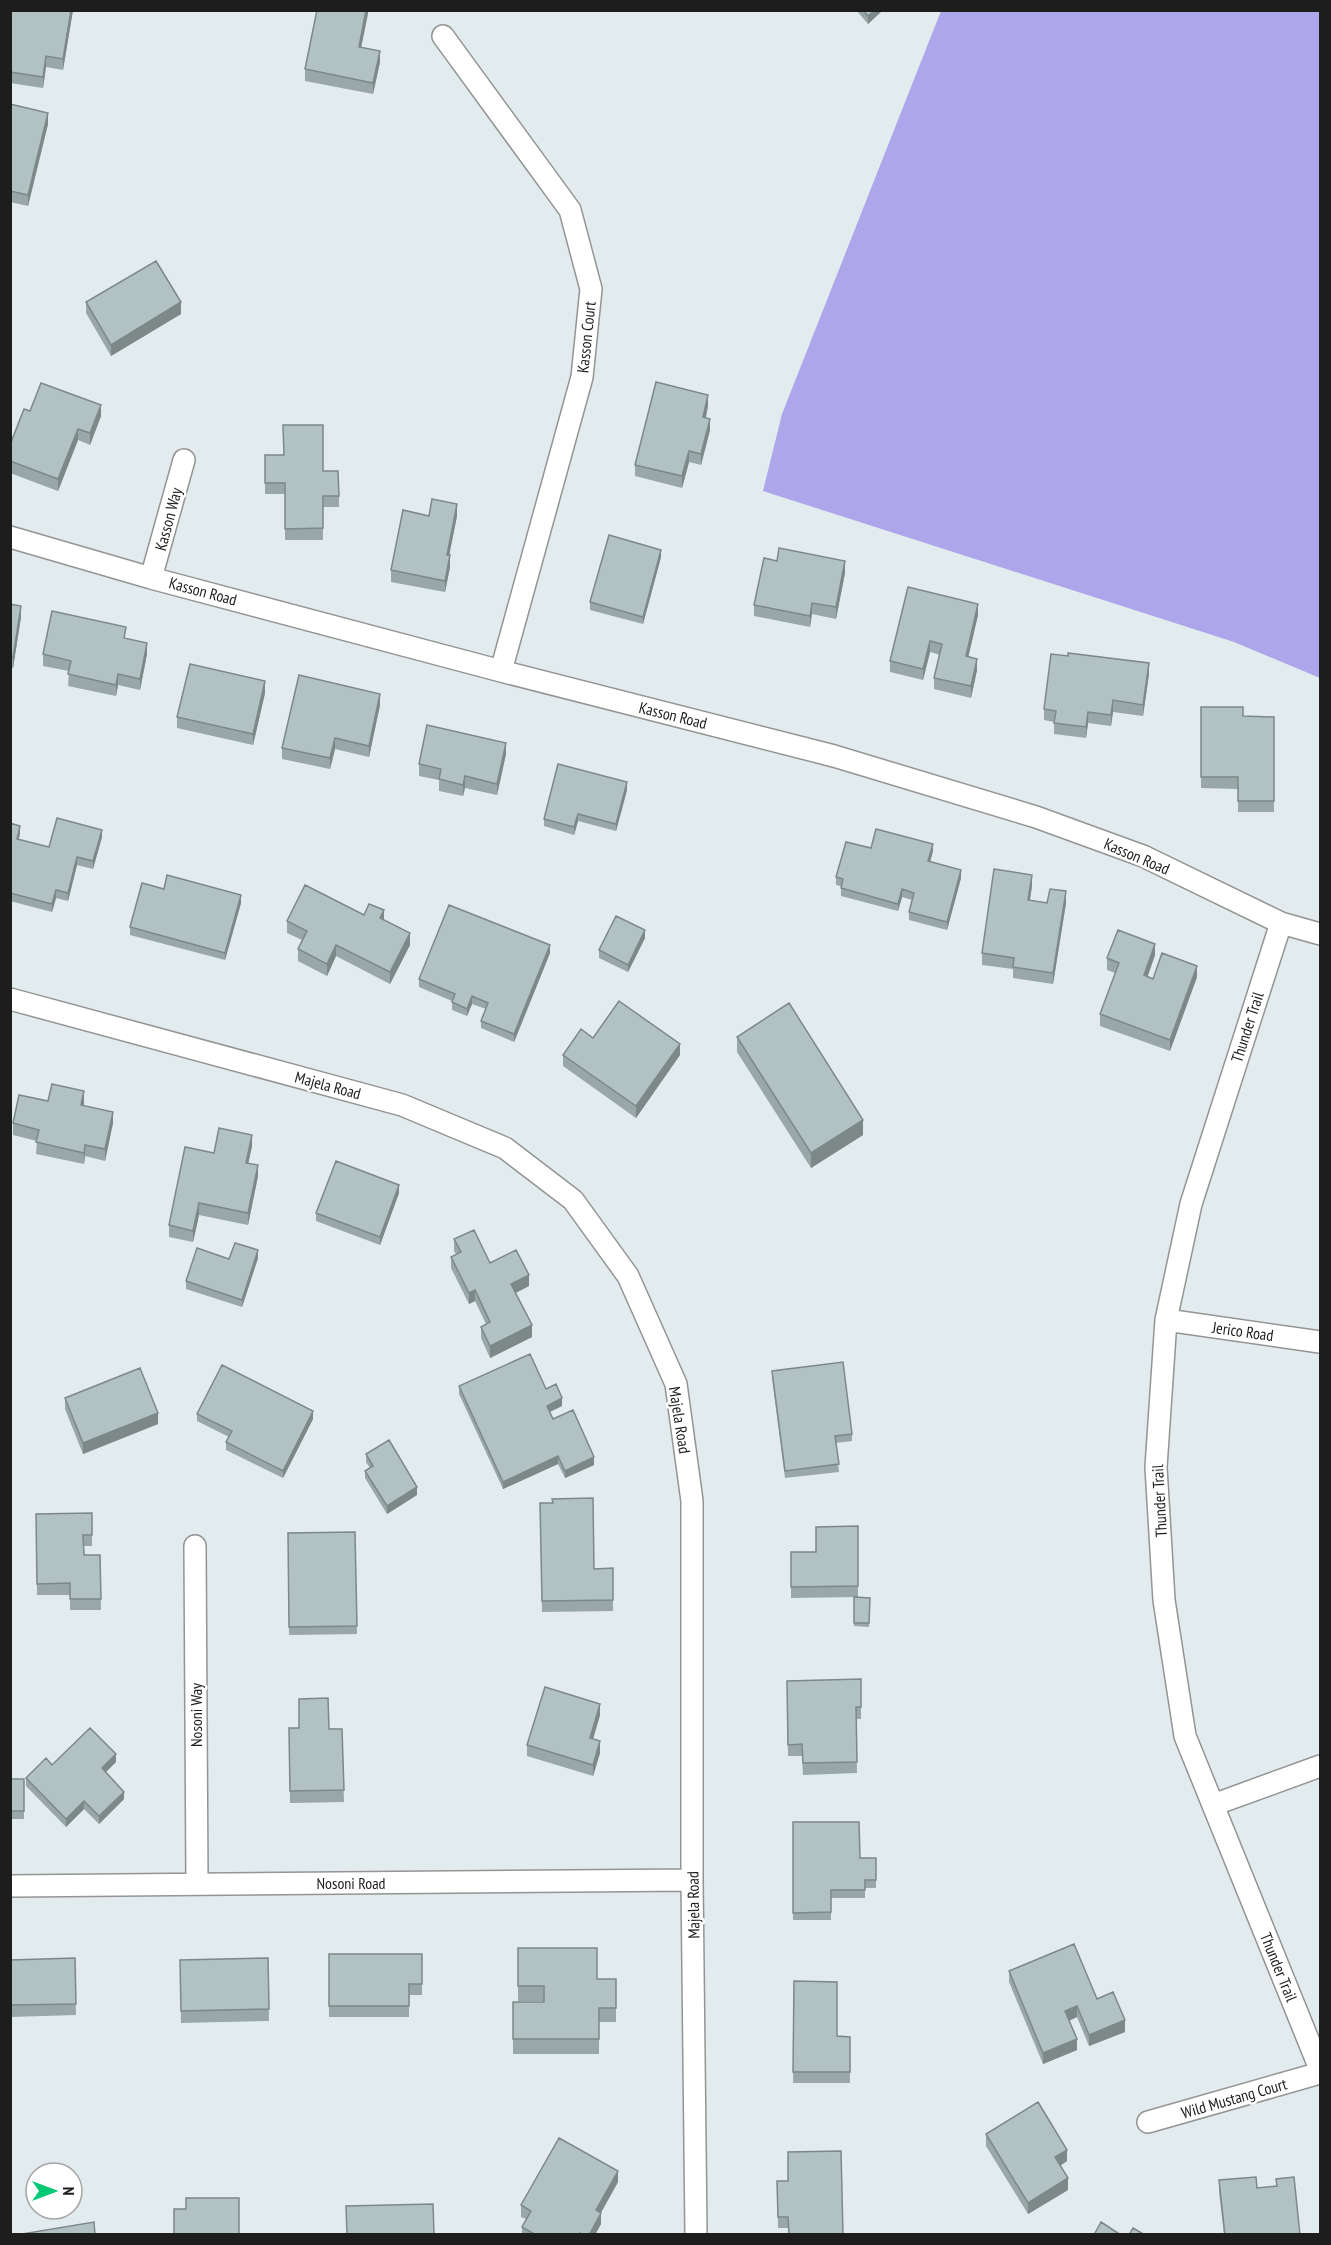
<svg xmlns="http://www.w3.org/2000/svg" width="1331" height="2245" font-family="'PT Sans Narrow',sans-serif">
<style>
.grass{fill:#ada6ea}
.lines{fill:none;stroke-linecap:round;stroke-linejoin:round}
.street-casing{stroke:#949494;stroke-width:24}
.street{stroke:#fff;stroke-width:21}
.wall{fill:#99a7a8}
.shaded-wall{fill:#7d8888}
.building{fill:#b2c2c3;stroke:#7d8888;stroke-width:1.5}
.labels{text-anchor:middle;stroke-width:5;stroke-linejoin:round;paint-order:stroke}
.street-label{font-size:16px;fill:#1d1d1d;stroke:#fff}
</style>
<rect width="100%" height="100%" fill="#e2ebee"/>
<!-- grass -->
<path class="grass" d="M941 11H1320V678L1234 642 763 491 782 414Z"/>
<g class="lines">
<defs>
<path id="street" d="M443 36 570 210 591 289 582 377 501 671
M10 537 151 578 501 671 834 756 1036 817 1143 856 1281 923 1320 934
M151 578 184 460
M1281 923 1191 1204 1166 1320 1156 1467 1164 1600 1185 1736 1320 2069
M10 999 402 1105 505 1148 573 1200 628 1276 676 1384 692 1501V1880L696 2234
M1166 1320 1320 1342
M195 1546 197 1884
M1213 1805 1320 1766
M10 1886 692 1880
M1148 2122 1320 2073"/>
</defs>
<!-- street casing -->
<use href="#street" class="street-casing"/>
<!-- street -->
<use href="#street" class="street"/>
</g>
<!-- wall -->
<path class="wall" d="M10 10H73L63 70 46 67 43 88 10 83Z
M368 10 361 47 380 62 373 94 305 81V69Z
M856 10H883L868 24Z
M10 104 48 124 28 206 10 202Z
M86 302 181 314 111 356 86 313Z
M708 406 706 418 710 430 701 465 689 462 682 488 635 476V465Z
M30 411 101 416 90 445 78 440 58 491 10 473V445Z
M265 455 323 471 339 496V507H323V540H285V494H265Z
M429 516H457L449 555 450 567 445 592 391 582V570Z
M661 557 643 624 590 610V602Z
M845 573 836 619 812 614 810 627 754 616V605Z
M10 604 21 617 13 668H10Z
M978 615 968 657 977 670 971 698 934 689V678L940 655 930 652 923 680 890 672V661Z
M126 639 147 654 140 690 118 685 116 696 68 686 69 671 43 666V654Z
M1149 674 1143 716 1113 712 1111 726 1088 723 1086 738 1054 734V722L1044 720V709Z
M265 693 253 745 177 728V717Z
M380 705 369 757 335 749 330 769 282 759V748Z
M1201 707 1243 716 1274 717V812H1238V789L1201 788Z
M506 754 497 795 465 788 463 796 439 791V780L419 776V764Z
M627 790 616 831 578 821 574 835 544 826V819Z
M10 823 20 833 19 839 49 847 102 837 93 869 77 865 68 901 56 898 52 912 10 901Z
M871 848 933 851 930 862 961 878 947 930 909 920V912L912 900 902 897 898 911 841 896V886L836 885V877Z
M1032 886 1030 900 1047 903H1066L1053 984 1013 978V969L982 965V953Z
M164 889 241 903 225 960 130 935V927Z
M364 915 384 920 410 945 390 984 336 956 327 976 298 961V949L302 940 287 933V921Z
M645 938 628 972 599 958V950Z
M550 953 514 1042 481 1028V1021L486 1009 472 1004 467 1016 452 1010V1001L419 987V979Z
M1155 955 1147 977 1153 979 1197 977 1170 1051 1100 1026V1014L1115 973 1107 970V958Z
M737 1037 863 1135 811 1168 737 1052Z
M593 1038 680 1055 636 1118 563 1066V1055Z
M48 1101 84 1103V1106L113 1123 105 1161 85 1156 84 1164 36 1154 37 1141 13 1135V1123Z
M252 1146 248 1163 258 1176 248 1225 199 1215 193 1242 169 1237V1225L214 1153Z
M399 1193 380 1245 316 1221V1213Z
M454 1239 529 1286 516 1293 532 1337 490 1358 481 1338V1327L486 1324 475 1301 469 1304 451 1268V1257L456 1254 454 1251Z
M258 1258 242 1307 186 1289V1281L229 1259Z
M772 1371 852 1434V1441L836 1443 839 1472 785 1478 772 1378Z
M459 1386 546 1389 562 1406 550 1412 553 1419 594 1465 565 1478 558 1464 503 1489 459 1394Z
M65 1398 158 1424 83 1454 65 1409Z
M197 1414 313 1419 283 1478 226 1450V1442L229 1437 197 1421Z
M366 1454 417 1495 387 1514 365 1478V1471L370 1468 366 1462Z
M540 1503 594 1569 613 1568V1611L542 1612Z
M92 1513V1546H84V1555H100L101 1610H70V1595H37L36 1514Z
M858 1526V1597L791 1598V1552H816Z
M355 1532 357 1634 289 1635 288 1533Z
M854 1597 870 1598 869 1627 854 1626Z
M861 1679V1719H856L857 1773 803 1775 802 1756H788L787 1681Z
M600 1715 593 1739 600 1753 593 1776 527 1756V1745Z
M289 1728 342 1729 344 1802 290 1803Z
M116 1762 105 1772 124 1799 99 1824 84 1809 66 1827 26 1786V1778L52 1765Z
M10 1779H24V1819H10Z
M793 1822 860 1858H876V1888H865V1898H831V1920H793Z
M518 1948 597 1979H616V2022H599V2054H513V2002H544V2001H518Z
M329 1954H422V1995H409V2017H329Z
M75 1958 76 2015 10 2017V1960Z
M268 1958 269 2021 181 2023 180 1960Z
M1009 1971 1097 1999 1125 2032 1089 2046 1077 2017 1069 2021 1077 2050 1043 2064 1009 1982Z
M794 1981 837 2036 850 2037V2083H793Z
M986 2134 1067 2161 1060 2166 1068 2190 1028 2214 986 2146Z
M841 2151 788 2228H778L777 2181H788Z
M1219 2180 1257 2188 1300 2235H1224L1219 2192Z
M618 2182 601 2213V2224L595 2235H522V2227L526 2219 521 2217V2205Z"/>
<!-- shaded-wall -->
<path class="shaded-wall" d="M71 10H73L63 70V59Z
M366 10H368V14L359 58V47Z
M875 10H883L868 24V16Z
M380 51V62L373 94V83Z
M46 56V67L43 88V77Z
M48 113V124L28 206V195Z
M181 302V314L111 356V345Z
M708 395V406L703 428V417Z
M101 405V416L90 445V433Z
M710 419V430L701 465V454Z
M78 429V440L58 491V479Z
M689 451V462L682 488V476Z
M457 504V516L447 566V555Z
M661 550V557L643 624V617Z
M450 555V567L445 592V581Z
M845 561V573L836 619V607Z
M812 603V614L810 627V616Z
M978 604V615L966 667V656Z
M21 606V617L13 668V657Z
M930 641V652L923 680V669Z
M147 643V654L140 690V679Z
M977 659V670L971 698V686Z
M1149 663V674L1143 716V705Z
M118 674V685L116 696V685Z
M265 681V693L253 745V734Z
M380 694V705L369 757V746Z
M1113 700V712L1111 726V715Z
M1088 712V723L1086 738V727Z
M335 738V749L330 769V758Z
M506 743V754L497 795V784Z
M465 776V788L463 796V785Z
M627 782V790L616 831V824Z
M578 814V821L574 835V827Z
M20 826V833L17 846V839Z
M102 830V837L93 869V861Z
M933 844V851L928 869V861Z
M77 857V865L68 901V893Z
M961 870V878L947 930V922Z
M1032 875V886L1028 911V900Z
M902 889V897L898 911V904Z
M56 890V898L52 912V904Z
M1066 891V903L1053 984V973Z
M241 895V903L225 960V953Z
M384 910V922L380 918Z
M645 930V938L628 972V965Z
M410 933V945L390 984V972Z
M1155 944V955L1144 987V975Z
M336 945V956L327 976V964Z
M550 945V953L514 1042V1034Z
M1197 966V977L1170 1051V1040Z
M472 996V1004L467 1016V1009Z
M680 1044V1055L636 1118V1106Z
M84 1091V1103L81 1116V1105Z
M113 1112V1123L105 1161V1149Z
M863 1120V1135L811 1168V1153Z
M252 1135V1146L246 1174V1163Z
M85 1145V1156L84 1164V1153Z
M258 1165V1176L248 1225V1213Z
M399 1185V1193L380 1245V1237Z
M199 1203V1215L193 1242V1231Z
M258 1250V1258L242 1307V1300Z
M529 1275V1286L511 1295V1284Z
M475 1290V1301L469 1304V1293Z
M532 1325V1337L490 1358V1346Z
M562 1398V1406L547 1413V1406Z
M313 1411V1419L283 1478V1471Z
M158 1413V1424L83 1454V1443Z
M558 1456V1464L503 1489V1482Z
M594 1457V1465L565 1478V1471Z
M417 1487V1495L387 1514V1506Z
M600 1704V1715L590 1749V1738Z
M600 1741V1753L593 1776V1765Z
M116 1754V1762L102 1776V1768Z
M124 1792V1799L99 1824V1816Z
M84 1801V1809L66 1827V1819Z
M1077 2006V2017L1065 2022V2011Z
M1125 2020V2032L1089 2046V2035Z
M1077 2039V2050L1043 2064V2053Z
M1067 2150V2161L1055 2169V2157Z
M618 2171V2182L596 2221V2210Z
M1068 2178V2190L1028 2214V2203Z
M601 2213V2224L595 2235H589Z"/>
<!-- building -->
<path class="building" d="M10 10H71L63 59 46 56 43 77 10 72Z
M317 10H366L359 47 380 51 373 83 305 69Z
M863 10H875L868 16Z
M10 104 48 113 28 195 10 191Z
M156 261 181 302 111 345 86 302Z
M656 382 708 395 703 417 710 419 701 454 689 451 682 476 635 465Z
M41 383 101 405 90 433 78 429 58 479 10 461V445L24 409 30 411Z
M283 425H323V471H338L339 496H323V528L285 529V483H265V455H284Z
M432 499 457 504 447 555H450L445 581 391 570 403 510 429 516Z
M609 535 661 550 643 617 590 602Z
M779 548 845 561 836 607 812 603 810 616 754 605 764 558 777 561Z
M908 587 978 604 966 656 977 659 971 686 934 678 942 644 930 641 923 669 890 661Z
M10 604 21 606 13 657 10 656Z
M52 611 126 627 124 638 147 643 140 679 118 674 116 685 68 674 71 661 43 654Z
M1068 653 1149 663 1143 705 1113 700 1111 715 1088 712 1086 727 1054 723 1056 711 1044 709 1051 654 1068 656Z
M190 664 265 681 253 734 177 717Z
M299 675 380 694 369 746 335 738 330 758 282 748Z
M1201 707H1243V716L1274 717V801H1238V777H1201Z
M427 725 506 743 497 784 465 776 463 785 439 779 441 769 419 764Z
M558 764 627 782 616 824 578 814 574 827 544 819Z
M57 818 102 830 93 861 77 857 68 893 56 890 52 904 10 893V823L20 826 17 839 49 847Z
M876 829 933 844 928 861 961 870 947 922 909 912 914 893 902 889 898 904 841 888 843 879 836 877 846 842 871 848Z
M994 869 1032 875 1028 900 1047 903 1050 889 1066 891 1053 973 1013 967 1014 958 982 953Z
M167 875 241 895 225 953 130 927 142 883 164 889Z
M305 885 364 915 369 904 384 910 380 918 410 933 390 972 336 945 327 964 298 949 307 931 287 921Z
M449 905 550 945 514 1034 481 1021 488 1003 472 996 467 1009 452 1002 455 994 419 979Z
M616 916 645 930 628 965 599 950Z
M1118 930 1155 944 1144 975 1153 979 1162 953 1197 966 1170 1040 1100 1014 1119 963 1107 958Z
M619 1001 680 1044 636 1106 563 1055 581 1029 593 1038Z
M789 1003 863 1120 811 1153 737 1037Z
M52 1084 84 1091 81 1105 113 1112 105 1149 85 1145 84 1153 36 1142 39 1130 13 1123 19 1095 48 1101Z
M219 1128 252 1135 246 1163 258 1165 248 1213 199 1203 193 1231 169 1225 185 1147 214 1153Z
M336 1161 399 1185 380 1237 316 1213Z
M474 1230 490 1263 516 1250 529 1275 511 1284 532 1325 490 1346 481 1327 490 1322 475 1290 469 1293 451 1257 461 1252 454 1239Z
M235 1243 258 1250 242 1300 186 1281 197 1248 229 1259Z
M530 1354 546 1389 556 1384 562 1398 547 1406 553 1419 573 1410 594 1457 565 1471 558 1456 503 1482 459 1386Z
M843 1362 852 1434 835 1436 839 1464 785 1471 772 1371Z
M222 1365 313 1411 283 1471 226 1442 232 1431 197 1414Z
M140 1368 158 1413 83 1443 65 1398Z
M389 1440 417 1487 387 1506 365 1471 373 1466 366 1454Z
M593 1498 594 1569 613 1568V1600L542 1601 540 1503H553L552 1499Z
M92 1513V1535H83L84 1555H100L101 1599H70V1583L37 1584 36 1514Z
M858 1526V1586L791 1587V1552H816V1527Z
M355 1532 357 1626 289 1627 288 1533Z
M854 1597 870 1598 869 1623H854Z
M861 1679V1707H856L857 1762 803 1763 802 1744 788 1745 787 1681Z
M545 1687 600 1704 590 1738 600 1741 593 1765 527 1745Z
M328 1698 329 1729H342L344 1790 290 1791 289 1728H299V1699Z
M90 1728 116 1754 102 1768 124 1792 99 1816 84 1801 66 1819 26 1778 46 1758 52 1765Z
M10 1779H24V1811H10Z
M793 1822H859L860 1858H876V1880H865V1890H831V1912L793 1913Z
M1074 1944 1097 1999 1113 1992 1125 2020 1089 2035 1077 2006 1065 2011 1077 2039 1043 2053 1009 1971Z
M518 1948H597V1979H616V2008H599V2039H513V2002H544V1986H518Z
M329 1954H422V1984H409V2006H329Z
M75 1958 76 2004 10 2005V1960Z
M268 1958 269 2009 181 2011 180 1960Z
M794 1981 837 1982V2036L850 2037V2072H793Z
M1038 2102 1067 2150 1055 2157 1068 2178 1028 2203 986 2134Z
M559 2138 618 2171 596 2210 601 2213 589 2235H582L580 2233 579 2235H536L522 2227 531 2211 521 2205Z
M841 2151 843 2235H789L788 2217H778L777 2181H788V2152Z
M1256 2177 1257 2188 1277 2186 1276 2179 1294 2177 1300 2235H1225L1219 2180Z
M186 2198H239V2235H174V2209H186Z
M433 2204 434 2235H347L346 2206Z
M94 2222 95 2235H16Z
M1101 2222 1121 2235H1094Z
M1133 2228 1145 2235H1129Z"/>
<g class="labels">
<!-- street labels -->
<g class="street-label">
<text transform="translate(586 337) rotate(-84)" y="6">Kasson Court</text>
<text transform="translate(168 519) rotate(-75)" y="6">Kasson Way</text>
<text transform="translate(203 591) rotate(15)" y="6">Kasson Road</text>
<text transform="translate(673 715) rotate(14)" y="6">Kasson Road</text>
<text transform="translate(1137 856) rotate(23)" y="6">Kasson Road</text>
<text transform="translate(1247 1027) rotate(-72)" y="6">Thunder Trail</text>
<text transform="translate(328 1085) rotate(15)" y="6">Majela Road</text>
<text transform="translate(1243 1331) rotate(8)" y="6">Jerico Road</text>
<text transform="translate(680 1420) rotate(81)" y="6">Majela Road</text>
<text transform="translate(1159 1501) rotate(-93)" y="6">Thunder Trail</text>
<text transform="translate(196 1715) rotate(-90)" y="6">Nosoni Way</text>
<text x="351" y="1889">Nosoni Road</text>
<text transform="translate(693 1905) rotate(-91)" y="6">Majela Road</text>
<text transform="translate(1279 1967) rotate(68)" y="6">Thunder Trail</text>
<text transform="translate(1234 2098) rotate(-16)" y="6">Wild Mustang Court</text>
</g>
</g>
<!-- border -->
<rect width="1331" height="2245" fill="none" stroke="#1d1d1d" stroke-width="24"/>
<!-- north arrow -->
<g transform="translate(54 2191) rotate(90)"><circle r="28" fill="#ffffff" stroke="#a5a5a5" stroke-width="1.5"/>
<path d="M0-4.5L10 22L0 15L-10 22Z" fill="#00c976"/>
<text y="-9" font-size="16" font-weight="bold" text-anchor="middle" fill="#1d1d1d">N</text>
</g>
</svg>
